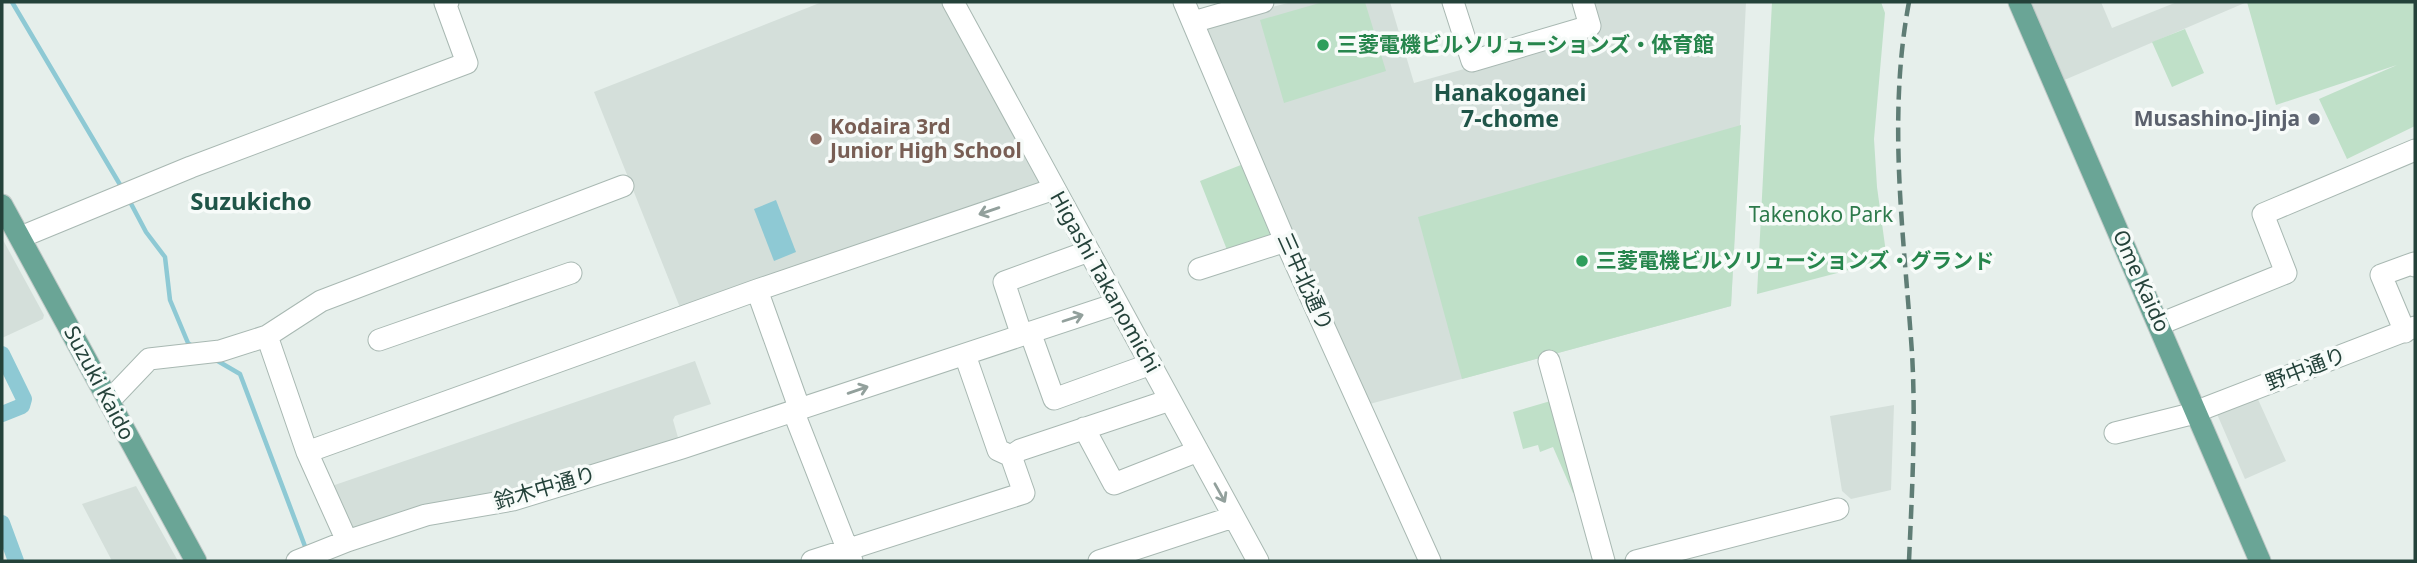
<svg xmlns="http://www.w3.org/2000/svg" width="2417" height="563" font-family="'Noto Sans','Noto Sans JP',sans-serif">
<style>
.built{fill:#d4dfda}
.green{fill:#bfe0c8}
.water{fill:#8ec9d4}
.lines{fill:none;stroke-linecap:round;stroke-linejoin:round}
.stream{stroke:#8ec9d4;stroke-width:4.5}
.canal{stroke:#8ec9d4;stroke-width:16}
.minor-casing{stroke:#a8b8b2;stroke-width:23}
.major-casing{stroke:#c2cac8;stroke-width:23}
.minor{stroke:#fff;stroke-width:21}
.major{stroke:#6aa596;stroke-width:21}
.rail{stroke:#5f7d75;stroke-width:4.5;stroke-dasharray:14 7;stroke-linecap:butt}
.oneway{stroke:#92a09c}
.leisure-dot{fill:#2e9e5b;stroke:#f7fbf9;stroke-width:2.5}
.worship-dot{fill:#6b7280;stroke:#f7fbf9;stroke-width:2.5}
.education-dot{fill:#8d6e63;stroke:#f7fbf9;stroke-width:2.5}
.labels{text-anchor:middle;stroke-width:7;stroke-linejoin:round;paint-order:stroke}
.leisure-label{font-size:21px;font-weight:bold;fill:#27864d;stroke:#f7fbf9;text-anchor:start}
.worship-label{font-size:21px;font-weight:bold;fill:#5b616d;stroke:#f7fbf9;text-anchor:end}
.education-label{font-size:21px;font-weight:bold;fill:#785e54;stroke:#f7fbf9;text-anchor:start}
.park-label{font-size:21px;fill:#2d7a4b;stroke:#f7fbf9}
.street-label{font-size:21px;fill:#24423a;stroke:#f7fbf9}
.neighbourhood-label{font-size:23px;font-weight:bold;fill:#1f5548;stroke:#f7fbf9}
.quarter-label{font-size:24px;font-weight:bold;fill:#1f5548;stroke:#f7fbf9}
</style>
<rect width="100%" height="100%" fill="#e6efeb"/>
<!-- built -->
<path class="built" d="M822 2H945L1044 183 685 320 594 92Z
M1292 2H1390L1414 83 1590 34 1580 2H1746L1731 306 1366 405 1194 26Z
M2028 2H2101L2112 28 2177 2H2247L2062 81Z
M2 238 44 315 43 319 2 338Z
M695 361 711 404 675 416 673 420 679 441 509 493 426 507 348 529 326 488Z
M2256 395 2286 461 2245 479 2217 414Z
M1894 405 1891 490 1851 499 1842 491 1830 416Z
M136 486 178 561H112L82 504Z"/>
<!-- green -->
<path class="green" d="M1323 2H1365L1386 71 1284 103 1260 20Z
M1772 2H1881L1885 13 1874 139 1877 187 1887 260 1757 294Z
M2247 2H2415V126L2347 159 2319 99 2397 65 2276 105Z
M2185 29 2204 73 2172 87 2152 42Z
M1741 125 1731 306 1462 379 1418 217Z
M1246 163 1277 240 1229 255 1200 181Z
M1554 400 1580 490 1573 493 1553 447 1540 452 1538 445 1523 449 1513 412Z"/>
<!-- water -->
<path class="water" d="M776 200 796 252 774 261 754 209Z"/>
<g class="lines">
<!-- stream -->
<path class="stream" d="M12 2 122 188
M128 198 146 232 165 257 170 300 188 343 194 347
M216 360 240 374 306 549"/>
<!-- canal -->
<path class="canal" d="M2 354 24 399 22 406 2 414
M2 523 16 561"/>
<defs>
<path id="minor" d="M953 2 1258 561
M1184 2 1283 236 1430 561
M1453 2 1472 61 1590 26 1583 2
M1193 22 1263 2
M21 237 191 167 467 63 445 3 448 2
M1199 269 1286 241
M757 290 800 410
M2160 324 2286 273 2263 214 2415 150
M1030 332 1054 399 1151 364
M2405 332 2381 275 2414 263 2415 266
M1021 333 1004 282 1089 251
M267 336 307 452 347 541
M379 340 571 273
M965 355 998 450 1011 456
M1549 361 1604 561
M109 401 149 359 220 351 267 336 321 301 623 186
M794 413 852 561
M1084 428 1114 484 1198 451
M2115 433 2187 415 2415 327
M307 452 757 290 1054 189
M297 561 347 541 426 515 513 500 682 448 1116 304
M812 561 1024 493 1011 456 1020 450 1170 400
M1099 561 1233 517
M1636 561 1838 509"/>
<path id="major" d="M2019 2 2260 561
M2 205 196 561"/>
</defs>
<!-- minor casing -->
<use href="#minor" class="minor-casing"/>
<!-- major casing -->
<use href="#major" class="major-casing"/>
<!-- minor -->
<use href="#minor" class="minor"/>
<!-- major -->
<use href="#major" class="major"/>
<!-- rail -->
<path class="rail" d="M1909 561C1912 491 1916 423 1912 353 1904 235 1887 119 1909 2"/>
</g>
<!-- one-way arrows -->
<defs><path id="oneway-shaft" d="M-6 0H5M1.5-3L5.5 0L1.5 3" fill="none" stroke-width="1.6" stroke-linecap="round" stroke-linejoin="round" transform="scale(1.75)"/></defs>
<g class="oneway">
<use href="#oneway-shaft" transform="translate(989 211) rotate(161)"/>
<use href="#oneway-shaft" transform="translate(1073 318) rotate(-18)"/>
<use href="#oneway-shaft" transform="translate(858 390) rotate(-19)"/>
<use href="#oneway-shaft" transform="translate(1220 493) rotate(61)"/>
</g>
<!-- markers -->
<g class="leisure-dot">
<circle cx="1323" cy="45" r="7"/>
<circle cx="1582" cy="261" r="7"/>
</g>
<circle class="worship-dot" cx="2314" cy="119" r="7"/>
<circle class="education-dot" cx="816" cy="139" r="7"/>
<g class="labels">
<!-- leisure labels -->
<g class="leisure-label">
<text x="1337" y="52">三菱電機ビルソリューションズ・体育館</text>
<text x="1596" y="268">三菱電機ビルソリューションズ・グランド</text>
</g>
<!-- worship labels -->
<g class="worship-label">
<text x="2300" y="126">Musashino-Jinja</text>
</g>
<!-- education labels -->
<g class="education-label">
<text x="830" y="134">Kodaira 3rd<tspan x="830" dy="24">Junior High School</tspan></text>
</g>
<!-- park labels -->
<g class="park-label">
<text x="1821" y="222">Takenoko Park</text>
</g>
<!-- street labels -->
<g class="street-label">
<text transform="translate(2141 281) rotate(66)" y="7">Ome Kaido</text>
<text transform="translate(1105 282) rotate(61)" y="7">Higashi Takanomichi</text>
<text transform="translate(1305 282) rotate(66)" y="7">三中北通り</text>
<text transform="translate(2306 369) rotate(-21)" y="7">野中通り</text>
<text transform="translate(99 383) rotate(62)" y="7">Suzuki Kaido</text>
<text transform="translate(545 488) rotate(-16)" y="7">鈴木中通り</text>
</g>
<!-- neighbourhood labels -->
<g class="neighbourhood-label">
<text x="1510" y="101">Hanakoganei<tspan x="1510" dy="26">7-chome</tspan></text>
</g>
<!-- quarter labels -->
<g class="quarter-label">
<text x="251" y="210">Suzukicho</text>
</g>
</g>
<!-- border -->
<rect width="2417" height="563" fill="none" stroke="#24423a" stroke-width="7"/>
</svg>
